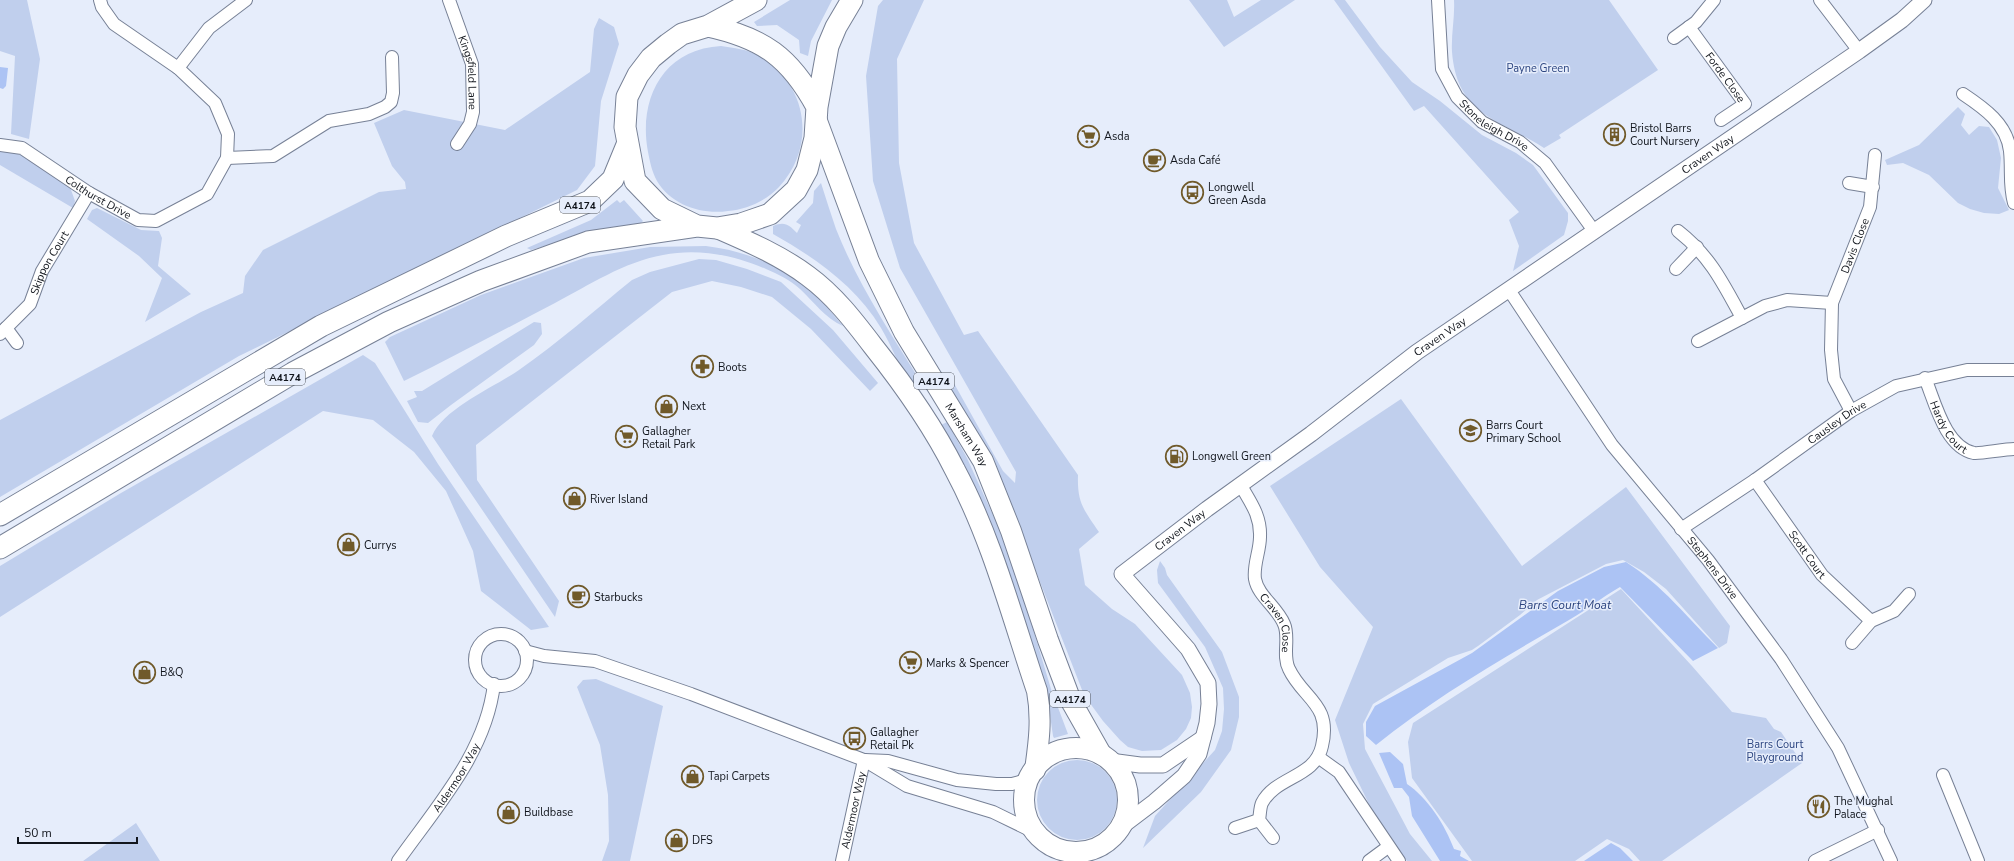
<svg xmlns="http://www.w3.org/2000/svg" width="2014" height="861" font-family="'Nunito Sans',sans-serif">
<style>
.green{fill:#c0cfed}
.water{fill:#acc3f4}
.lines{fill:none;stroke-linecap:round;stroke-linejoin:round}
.minor-casing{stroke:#778196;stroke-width:14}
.tertiary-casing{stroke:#778196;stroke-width:17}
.primary-casing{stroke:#778196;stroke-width:22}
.trunk-casing{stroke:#778196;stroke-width:23}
.minor{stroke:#fff;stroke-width:12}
.tertiary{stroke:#fff;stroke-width:15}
.primary{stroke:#fff;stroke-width:20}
.trunk{stroke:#fff;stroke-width:21}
.labels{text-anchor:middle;stroke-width:3;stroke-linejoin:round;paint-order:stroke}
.shield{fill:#e6edfb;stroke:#51565f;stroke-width:1}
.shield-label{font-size:10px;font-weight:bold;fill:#11151c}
.park-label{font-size:11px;fill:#2c4580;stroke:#e6edfb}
.street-label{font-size:11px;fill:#11151c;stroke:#e6edfb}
.poi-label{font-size:11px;fill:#11151c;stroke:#e6edfb;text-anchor:start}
.water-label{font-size:12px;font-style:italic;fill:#2c447f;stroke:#e6edfb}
</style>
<rect width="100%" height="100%" fill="#e6edfb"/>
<!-- green -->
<path class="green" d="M0 0H27L40 59 29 139 11 134 15 56 0 51Z
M790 0H832L811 41 808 56 800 53 799 40 777 25 757 26 754 22Z
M883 0H924L897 59 899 163 914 243 964 335 978 331 1078 475C1077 503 1084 510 1099 532L1079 549 1085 585 1112 609 1135 624 1182 675 1190 693 1192 707 1191 718 1186 729 1177 740 1161 750 1142 751 1128 747 1120 740 1103 721 1084 695 1007 497 943 378 946 376 951 378 1003 471 1015 483 1016 472 900 268 873 181 866 76 878 6Z
M1189 0H1227L1234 17 1261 0H1295L1224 47Z
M1334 0H1345L1380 47 1412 82 1440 101 1482 135 1516 153 1533 165 1568 213V221L1564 235 1513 271 1519 246 1509 220 1519 212 1424 106 1414 111Z
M1454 0H1609L1658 70 1559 135 1561 138 1544 148C1500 119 1457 116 1452 52 1451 35 1455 17 1454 0Z
M599 18 614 27 619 44 601 101 595 166 577 190 239 356 0 497V420L201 312 243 293 245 276 263 250 379 192 406 189 405 182 392 166 374 123 404 110 505 130 590 72 594 29Z
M721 46C734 48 747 49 759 56 808 84 817 146 779 187 766 201 747 209 728 211 702 215 671 205 657 181 652 172 650 162 648 152 638 99 663 49 721 46Z
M1958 107 1965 114 1961 125 1969 135 1979 126 1989 127 1997 140 2001 158 1998 188 2009 210 1999 214 1984 213 1970 209 1958 203 1929 175 1903 163 1887 165 1885 160 1919 145Z
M0 151 15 153 26 157 70 187 75 201 73 208 0 165Z
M821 183C826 199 831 214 836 229 857 282 889 331 919 379L910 385C899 367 892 346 881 328 856 286 814 257 773 234V226C785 221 789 225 797 233L801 225 796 222 813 203 814 191Z
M617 200 620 203 624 200 643 221 639 225 608 228 531 250 527 248 591 220Z
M97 208 141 230 159 231 162 238 158 266 191 294 145 322 162 278 139 256 87 219 92 210Z
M706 246C747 251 787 267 817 296 826 305 834 316 843 326 825 318 814 302 800 289 790 280 778 274 766 269 734 255 698 248 663 255 624 262 589 285 555 303 505 329 455 356 404 381L385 342 390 337 481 295 584 258 650 247Z
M699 259 716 260 747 269 781 282 833 330 878 383 870 391 811 329 772 297 741 287 712 281 672 292 476 445 477 480 559 601 555 617 432 436C444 408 495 387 519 370 558 343 595 310 632 280L650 272Z
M534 322 541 323 542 334 534 345 451 405 428 423 418 422 407 401 417 397 414 391H422Z
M363 355 375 363 438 464 549 627 531 630 481 591 473 551 446 491 414 452 373 420 323 411 0 617V566L121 493Z
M1401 399 1522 566 1626 487 1730 626 1727 643 1719 648 1666 589 1644 572 1623 560 1606 564 1537 600 1520 615 1478 646 1472 650 1448 658 1373 704 1363 724 1365 749 1410 834 1432 861H1407L1383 833 1349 763 1335 720 1373 627 1320 567 1270 486Z
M947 422 967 458 1002 535 1019 582 1051 689 1068 734 1054 738 1053 736 1049 708 1041 677 939 426Z
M1160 561 1165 568 1167 575 1222 652 1239 697V717L1231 750 1201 792 1143 848 1155 816 1215 750 1222 731 1224 709 1223 688 1205 647 1158 583 1157 570Z
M1621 589 1692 666 1732 712 1766 718 1774 729 1781 732 1802 763 1662 861H1640L1629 849 1607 839 1575 861H1472L1412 778 1408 742 1413 723Z
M596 679 663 706 630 861H602L609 841 608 795 600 745 577 687 583 680Z
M1037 800a40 40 0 1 1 80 0a40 40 0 1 1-80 0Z
M136 823 160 861H83Z"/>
<!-- water -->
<path class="water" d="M0 67 8 68 6 86 3 89 0 88Z
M1626 562C1662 585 1688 618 1718 648L1693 661 1620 587C1602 597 1587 610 1569 620 1503 658 1435 697 1376 745L1366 736V722L1375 706 1472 653 1558 591 1604 567Z
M1390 752 1403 764 1407 784C1428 798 1445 825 1454 849L1461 851 1460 856 1469 861H1440L1412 816 1409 797 1402 788H1394L1379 753Z
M1611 843 1620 848 1633 861H1584Z"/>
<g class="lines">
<defs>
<g id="minor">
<path id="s1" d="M449 0 472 64 473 112 470 124 457 144"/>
<path id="s2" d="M1438 0 1442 69 1457 97 1482 122 1520 142 1545 163 1594 231"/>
<path d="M1820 0 1859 51"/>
<path id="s3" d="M1689 27 1745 104 1721 120"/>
<path d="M1674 38 1696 22 1714 0"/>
<path d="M178 68 209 28 246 0"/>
<path d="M1963 94C1984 108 2007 124 2010 151 2012 170 2009 185 2014 203"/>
<path id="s4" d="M0 145 22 148 89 193 138 220 156 221 207 194 227 158 228 134 215 103 178 68 114 24 102 7 100 0"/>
<path d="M227 158 273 156 329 121 369 114 385 107 391 102 393 93 392 57"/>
<path d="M1849 183 1873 187"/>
<path d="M1678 231C1710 256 1723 283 1742 318"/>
<path d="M1676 269 1697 247"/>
<path id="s5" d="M1509 290 1612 445 1708 560 1781 659 1838 748 1891 861"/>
<path d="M6 328 17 343"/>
<path id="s6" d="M0 334 30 304 42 271 89 193"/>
<path d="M1698 341 1765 306 1787 300 1832 303"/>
<path id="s7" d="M1925 378C1935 402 1945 447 1974 453 1980 454 2004 449 2014 449"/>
<path id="s8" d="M1851 411 1834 379 1831 350 1832 303 1870 207 1875 155"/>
<path id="s9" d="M1755 480 1822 575 1871 621"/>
<path id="s10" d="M1240 484C1250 502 1261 515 1260 537 1260 551 1253 565 1255 579 1258 596 1277 607 1284 624 1290 637 1282 656 1289 669 1303 699 1332 704 1322 746 1315 778 1276 776 1262 803 1260 807 1260 815 1259 820L1273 838"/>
<path id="s11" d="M1681 529 1755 480 1851 411 1896 386 1967 370H2014"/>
<circle cx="501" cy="660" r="26"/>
<path d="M1852 643 1871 621 1894 611 1909 594"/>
<path d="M525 651 544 656 595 661 691 694 864 760 907 786 993 812 1032 831"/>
<path d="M1318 757 1339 772 1399 861"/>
<path d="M865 760 888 761 957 780 996 784H1012L1027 780"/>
<path d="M1943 775 1978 861"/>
<path d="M1235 828 1259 820"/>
<path id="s12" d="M398 861C436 807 486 753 494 684"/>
<path id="s13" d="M842 861 864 760"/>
<path d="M1369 861 1388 847"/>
<path d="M1815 861 1878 830"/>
</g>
<g id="tertiary">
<path d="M1110 761 1140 765H1163L1203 738"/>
<path id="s14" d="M1121 827 1154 802 1184 776 1199 754 1207 723 1209 704 1208 683 1188 649 1122 574 1207 509 1311 434 1417 352 1859 51 1902 20 1924 0"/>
</g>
<g id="primary">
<path id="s15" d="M817 121 869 261 904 332 983 461 1011 531 1048 640 1071 701 1101 754"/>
<path d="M717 228C749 242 780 255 808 276 834 295 854 321 873 346 904 385 933 426 955 470 992 539 1012 617 1037 691 1042 718 1039 742 1035 770"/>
<circle cx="1076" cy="800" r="52"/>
</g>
<path id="trunk" d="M756 0 708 26 682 34 668 44 651 58 638 75 627 97 625 127 635 181 662 209 697 226 717 228 741 224 770 214 796 190 807 170 815 138 817 107 828 46 836 27 852 0
M708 26C763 38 790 57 817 107
M0 515 321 326 506 236 590 201 613 179 627 145
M0 548 293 373 389 322 481 281 588 242 697 226"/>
</defs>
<!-- minor casing -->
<use href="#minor" class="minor-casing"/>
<!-- tertiary casing -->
<use href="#tertiary" class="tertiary-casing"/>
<!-- primary casing -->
<use href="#primary" class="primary-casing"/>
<!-- trunk casing -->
<use href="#trunk" class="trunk-casing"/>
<!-- minor -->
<use href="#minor" class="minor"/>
<!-- tertiary -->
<use href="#tertiary" class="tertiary"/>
<!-- primary -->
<use href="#primary" class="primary"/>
<!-- trunk -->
<use href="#trunk" class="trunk"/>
</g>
<!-- icons -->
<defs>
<symbol id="building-ring" viewBox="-11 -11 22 22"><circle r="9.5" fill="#e6edfb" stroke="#705a2a" stroke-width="1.5"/><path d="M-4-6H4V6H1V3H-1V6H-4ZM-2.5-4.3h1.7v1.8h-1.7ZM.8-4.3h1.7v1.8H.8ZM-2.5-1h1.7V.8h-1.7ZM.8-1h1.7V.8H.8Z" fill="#705a2a"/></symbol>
<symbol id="supermarket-ring" viewBox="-11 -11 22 22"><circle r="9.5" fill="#e6edfb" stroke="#705a2a" stroke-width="1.5"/><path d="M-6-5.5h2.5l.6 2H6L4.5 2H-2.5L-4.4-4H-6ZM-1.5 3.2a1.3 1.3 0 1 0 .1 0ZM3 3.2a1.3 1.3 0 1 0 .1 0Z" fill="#705a2a"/></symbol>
<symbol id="cafe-ring" viewBox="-11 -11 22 22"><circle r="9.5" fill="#e6edfb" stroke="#705a2a" stroke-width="1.5"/><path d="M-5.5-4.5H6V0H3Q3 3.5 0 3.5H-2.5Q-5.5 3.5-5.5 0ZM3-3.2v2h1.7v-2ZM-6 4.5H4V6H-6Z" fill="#705a2a"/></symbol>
<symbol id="bus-ring" viewBox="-11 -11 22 22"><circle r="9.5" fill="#e6edfb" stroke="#705a2a" stroke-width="1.5"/><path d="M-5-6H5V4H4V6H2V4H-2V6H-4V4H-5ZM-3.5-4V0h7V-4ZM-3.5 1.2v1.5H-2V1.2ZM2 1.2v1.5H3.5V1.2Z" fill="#705a2a"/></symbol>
<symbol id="pharmacy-ring" viewBox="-11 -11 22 22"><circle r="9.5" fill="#e6edfb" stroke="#705a2a" stroke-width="1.5"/><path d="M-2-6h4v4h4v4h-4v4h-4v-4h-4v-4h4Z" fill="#705a2a"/></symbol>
<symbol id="shop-ring" viewBox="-11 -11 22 22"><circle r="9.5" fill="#e6edfb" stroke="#705a2a" stroke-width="1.5"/><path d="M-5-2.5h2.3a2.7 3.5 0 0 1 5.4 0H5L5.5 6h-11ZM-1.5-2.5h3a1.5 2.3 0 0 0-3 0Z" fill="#705a2a"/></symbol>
<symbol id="school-ring" viewBox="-11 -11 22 22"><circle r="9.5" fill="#e6edfb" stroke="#705a2a" stroke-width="1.5"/><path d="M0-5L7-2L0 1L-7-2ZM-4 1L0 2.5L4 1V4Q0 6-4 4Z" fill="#705a2a"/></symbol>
<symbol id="fuel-ring" viewBox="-11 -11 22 22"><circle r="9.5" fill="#e6edfb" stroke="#705a2a" stroke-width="1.5"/><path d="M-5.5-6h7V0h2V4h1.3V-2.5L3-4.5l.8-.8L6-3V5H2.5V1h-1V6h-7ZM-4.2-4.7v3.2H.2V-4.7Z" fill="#705a2a"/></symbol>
<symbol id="restaurant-ring" viewBox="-11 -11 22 22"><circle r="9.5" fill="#e6edfb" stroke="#705a2a" stroke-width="1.5"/><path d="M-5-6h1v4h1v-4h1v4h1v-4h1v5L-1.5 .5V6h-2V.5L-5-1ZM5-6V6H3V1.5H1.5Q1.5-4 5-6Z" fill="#705a2a"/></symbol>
</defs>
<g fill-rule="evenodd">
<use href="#building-ring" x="1602" y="122" width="25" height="25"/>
<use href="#supermarket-ring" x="1076" y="124" width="25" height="25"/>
<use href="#cafe-ring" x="1142" y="148" width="25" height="25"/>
<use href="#bus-ring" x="1180" y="180" width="25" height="25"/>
<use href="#pharmacy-ring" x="690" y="354" width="25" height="25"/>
<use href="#shop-ring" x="654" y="394" width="25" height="25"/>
<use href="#school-ring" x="1458" y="418" width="25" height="25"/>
<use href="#supermarket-ring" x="614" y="424" width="25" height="25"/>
<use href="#fuel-ring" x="1164" y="444" width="25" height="25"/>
<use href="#shop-ring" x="562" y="486" width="25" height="25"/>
<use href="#shop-ring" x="336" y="532" width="25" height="25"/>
<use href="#cafe-ring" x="566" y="584" width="25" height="25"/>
<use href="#supermarket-ring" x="898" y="650" width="25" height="25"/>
<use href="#shop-ring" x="132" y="660" width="25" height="25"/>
<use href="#bus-ring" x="842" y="726" width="25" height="25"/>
<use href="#shop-ring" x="680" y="764" width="25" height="25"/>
<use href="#restaurant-ring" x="1806" y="794" width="25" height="25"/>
<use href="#shop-ring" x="496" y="800" width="25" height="25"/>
<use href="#shop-ring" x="664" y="828" width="25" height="25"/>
</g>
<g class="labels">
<!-- shield labels -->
<g class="shield">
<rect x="560" y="197" width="40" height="16" rx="3"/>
<rect x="265" y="369" width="40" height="16" rx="3"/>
<rect x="914" y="373" width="40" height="16" rx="3"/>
<rect x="1050" y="691" width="40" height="16" rx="3"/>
</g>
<g class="shield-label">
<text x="580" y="209">A4174</text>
<text x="285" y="381">A4174</text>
<text x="934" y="385">A4174</text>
<text x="1070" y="703">A4174</text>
</g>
<!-- park labels -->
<g class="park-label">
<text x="1538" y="72">Payne Green</text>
<text x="1775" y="748">Barrs Court<tspan x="1775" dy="13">Playground</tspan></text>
</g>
<!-- street labels -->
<g class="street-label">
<text dy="4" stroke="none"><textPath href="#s1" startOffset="76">Kingsfield Lane</textPath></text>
<text dy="4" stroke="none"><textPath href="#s3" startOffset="62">Forde Close</textPath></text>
<text dy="4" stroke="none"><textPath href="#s2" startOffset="148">Stoneleigh Drive</textPath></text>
<text dy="4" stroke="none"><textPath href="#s14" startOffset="1040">Craven Way</textPath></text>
<text dy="4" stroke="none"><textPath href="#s4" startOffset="113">Colthurst Drive</textPath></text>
<text dy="4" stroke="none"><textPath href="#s8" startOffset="174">Davis Close</textPath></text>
<text dy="4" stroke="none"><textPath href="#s6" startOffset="88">Skippon Court</textPath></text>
<text dy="4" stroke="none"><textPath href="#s14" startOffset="716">Craven Way</textPath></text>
<text dy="4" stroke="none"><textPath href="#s11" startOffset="189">Causley Drive</textPath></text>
<text dy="4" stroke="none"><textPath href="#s7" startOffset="55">Hardy Court</textPath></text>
<text dy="4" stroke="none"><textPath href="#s15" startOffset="349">Marsham Way</textPath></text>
<text dy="4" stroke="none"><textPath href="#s14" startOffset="392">Craven Way</textPath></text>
<text dy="4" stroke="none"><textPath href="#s9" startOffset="91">Scott Court</textPath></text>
<text dy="4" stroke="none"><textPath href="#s5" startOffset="345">Stephens Drive</textPath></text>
<text dy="4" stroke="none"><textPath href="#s10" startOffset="150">Craven Close</textPath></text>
<text dy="4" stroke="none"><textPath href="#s12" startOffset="102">Aldermoor Way</textPath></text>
<text dy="4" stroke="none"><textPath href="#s13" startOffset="52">Aldermoor Way</textPath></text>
</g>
<!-- poi labels -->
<g class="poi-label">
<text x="1630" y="132">Bristol Barrs<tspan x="1630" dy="13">Court Nursery</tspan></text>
<text x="1104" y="140">Asda</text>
<text x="1170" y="164">Asda Café</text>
<text x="1208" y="191">Longwell<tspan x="1208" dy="13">Green Asda</tspan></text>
<text x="718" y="371">Boots</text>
<text x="682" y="410">Next</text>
<text x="1486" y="429">Barrs Court<tspan x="1486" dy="13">Primary School</tspan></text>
<text x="642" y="435">Gallagher<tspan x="642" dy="13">Retail Park</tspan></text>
<text x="1192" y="460">Longwell Green</text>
<text x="590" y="503">River Island</text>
<text x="364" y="549">Currys</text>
<text x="594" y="601">Starbucks</text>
<text x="926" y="667">Marks &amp; Spencer</text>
<text x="160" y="676">B&amp;Q</text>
<text x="870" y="736">Gallagher<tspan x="870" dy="13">Retail Pk</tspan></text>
<text x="708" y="780">Tapi Carpets</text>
<text x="1834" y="805">The Mughal<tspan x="1834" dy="13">Palace</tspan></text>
<text x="524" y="816">Buildbase</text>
<text x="692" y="844">DFS</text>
</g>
<!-- water labels -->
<g class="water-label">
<text x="1565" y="609">Barrs Court Moat</text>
</g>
</g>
<!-- scale -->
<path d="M18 837v6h119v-6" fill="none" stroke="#11151c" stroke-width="2"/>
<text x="24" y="837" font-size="12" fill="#11151c" stroke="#e6edfb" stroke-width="3" paint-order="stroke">50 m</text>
</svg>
